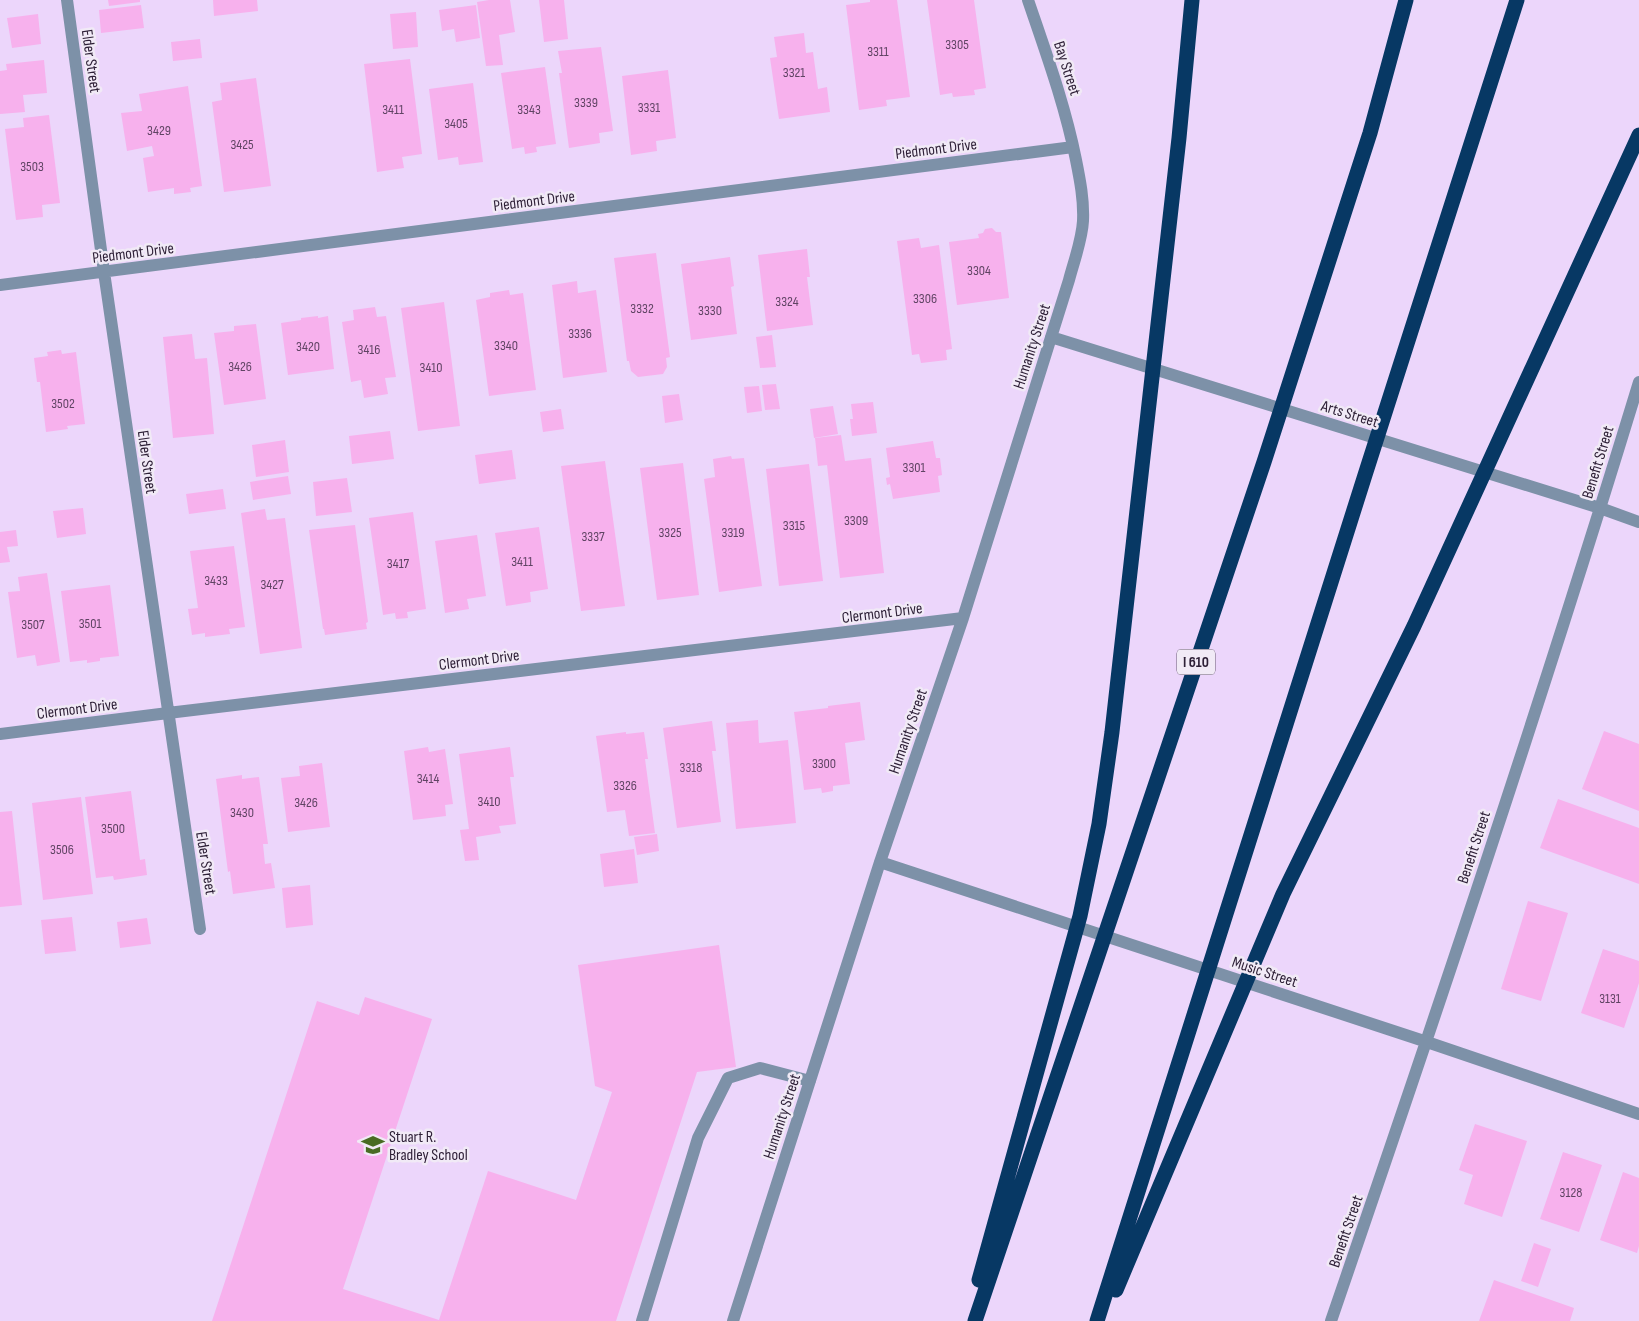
<svg xmlns="http://www.w3.org/2000/svg" width="1639" height="1321" font-family="'Sofia Sans Condensed',sans-serif">
<style>
.building{fill:#f7b1ed}
.lines{fill:none;stroke-linecap:round;stroke-linejoin:round}
.minor{stroke:#7d91a8;stroke-width:12}
.highway-bridge{stroke:#073864;stroke-width:15}
.labels{text-anchor:middle;stroke-width:5;stroke-linejoin:round;paint-order:stroke}
.number-label{font-size:14px;fill:#604464}
.shield{fill:#f1eaf6;stroke:#685d70;stroke-width:1}
.shield-label{font-size:15px;font-weight:bold;fill:#2e2037}
.street-label{font-size:16px;fill:#2e2037;stroke:#f1eaf6}
.poi-label{font-size:16px;fill:#2e2037;stroke:#f1eaf6;text-anchor:start}
</style>
<rect width="100%" height="100%" fill="#ecd6fb"/>
<!-- building -->
<path class="building" d="M108 0H140V2L109 6Z
M213 0H257L258 11 214 16Z
M489 0H510L515 32 499 35 503 65 486 66 477 2Z
M539 0H564L568 39 544 42Z
M870 0H897L910 97 886 100 887 106 859 110 846 5 870 2Z
M927 0H974L986 88 974 90 975 95 953 97 952 93 940 95Z
M141 5 144 28 101 33 99 10Z
M476 5 480 38 456 42 454 29 442 31 439 10Z
M416 12 418 47 393 49 390 14Z
M38 14 41 44 12 48 7 18Z
M804 33 806 53 813 52 818 89 827 87 830 112 779 119 770 58 777 57 774 37Z
M200 39 202 58 173 61 171 42Z
M601 47 613 131 599 133 600 143 569 148 559 73H562L558 51Z
M410 59 422 154 402 157 404 168 377 172 364 64Z
M44 60 47 93 23 95 25 112 0 114V71L7 70 6 64Z
M545 67 556 144 536 147 537 152 525 154 524 147 512 149 501 73Z
M668 70 676 138 656 141 657 151 631 155 622 76Z
M256 78 271 186 224 192 212 102 222 100 220 83Z
M473 83 483 162 459 165 458 157 438 160 429 89Z
M188 86 202 186 190 188 191 192 174 194V188L148 192 143 158 154 156 152 146 127 151 121 113 142 111 139 94Z
M49 115 60 203 42 205 43 217 16 220 5 129 24 127 23 118Z
M992 228 996 232H1001L1009 298 957 305 949 242 979 238 978 234 983 233 985 229Z
M919 238 921 248 939 245 952 349 946 350 947 360 921 363 919 354 912 355 897 241Z
M807 249 810 277H807L813 325 767 331 758 255Z
M656 253 670 357 666 358 667 367 663 374 638 377 631 371 629 361H627L614 258Z
M730 257 734 286 731 287 737 334 691 340 681 264Z
M577 281 578 293 596 290 607 372 563 378 552 285Z
M509 290 510 295 523 293 536 390 489 396 476 300 490 297V293Z
M444 302 460 426 418 431 401 308Z
M375 307 377 317 386 316 396 377 385 378 388 394 364 398 361 380 351 382 342 322 354 320 353 310Z
M318 316V318L328 316 334 369 288 375 281 323 301 320V318Z
M256 324 266 399 224 405 214 333 234 331V326Z
M192 334 195 359 207 358 214 434 173 438 163 337Z
M772 335 776 367 760 368 756 337Z
M61 350 62 354 76 352 85 424 67 426 68 429 46 432 40 382H37L34 358 48 356 47 352Z
M776 384 780 409 765 410 762 385Z
M759 386 762 411 747 413 744 387Z
M679 394 683 420 665 423 662 396Z
M873 402 877 433 852 436 850 419H853L851 404Z
M833 406 838 434 814 438 810 409Z
M561 409 564 429 543 432 540 412Z
M390 431 394 459 352 464 349 436Z
M841 435 845 461 871 458 884 573 840 578 827 465 818 466 815 438Z
M285 440 289 472 256 477 252 445Z
M933 441 936 458H940L942 475 938 476 940 492 893 499 890 484 887 485 886 478 890 477 886 448Z
M512 450 516 479 479 484 475 455Z
M731 456 732 459 744 458 762 586 719 592 704 479 715 477 713 459Z
M605 461 625 606 581 611 561 466Z
M683 463 699 595 657 600 640 468Z
M809 464 823 581 779 586 766 469Z
M288 476 291 494 253 500 250 482Z
M347 478 352 512 316 516 313 482Z
M223 489 226 509 189 514 186 494Z
M83 508 86 534 57 538 53 511Z
M265 509 267 520 285 518 302 648 260 654 241 513Z
M413 512 426 609 407 612 408 618 396 619 395 613 383 615 369 518Z
M355 525 368 622 366 623 367 629 325 635 324 629H323L309 530Z
M539 527 548 589 530 592 531 602 506 606 495 533Z
M16 530 18 546 7 547 10 562 0 563V532Z
M477 535 486 596 467 599 469 609 445 613 435 541Z
M234 546 245 627 229 629 230 634 205 637V633L192 635 188 609 198 608 190 551Z
M47 573 60 662 37 666 35 655 17 658 8 592 20 591 18 577Z
M110 585 119 656 100 658V661L87 663V660L70 662 61 591Z
M860 702 865 740 845 743 850 784 833 786V791L822 793 821 788 804 790 794 712 828 708V706Z
M758 720 759 743 788 740 796 823 736 829 726 723Z
M712 721 716 751H712L721 822 677 828 663 728Z
M1604 731 1639 744V811L1582 789Z
M626 732V734L644 732 648 759H645L655 833 629 836 625 810 607 812 596 736Z
M428 747 429 752 445 749 453 804 445 805 446 816 413 820 404 751Z
M510 747 514 777H510L516 824 499 826 501 833 476 837 479 860 465 861 460 830 469 829 459 754Z
M322 763 330 827 288 832 281 778 300 776 299 766Z
M242 775V779L259 777 268 844H263L265 864 271 863 275 888 233 894 230 871 228 872 216 779Z
M131 791 140 860 145 859 147 875 114 880 113 876 96 878 85 797Z
M81 797 93 894 43 900 32 803Z
M1558 799 1639 828V884L1540 848Z
M12 811 22 905 0 907V812Z
M657 834 659 851 637 855 634 837Z
M634 849 638 883 604 887 600 854Z
M310 885 313 925 286 928 282 888Z
M1528 901 1568 913 1541 1001 1501 989Z
M72 917 76 951 45 954 41 920Z
M147 918 151 944 120 948 117 922Z
M719 945 736 1067 697 1072 616 1321H212L317 1001 359 1015 365 997 432 1019 343 1289 439 1320 488 1171 576 1200 612 1092 595 1086 578 965Z
M1603 949 1639 961V983L1624 1028 1581 1013Z
M1475 1124 1527 1141 1502 1217 1464 1204 1473 1175 1459 1170Z
M1563 1152 1602 1165 1579 1232 1540 1219Z
M1623 1172 1639 1178V1246L1637 1253 1600 1240Z
M1534 1243 1551 1249 1538 1287 1521 1281Z
M1494 1280 1574 1308 1570 1321H1479Z"/>
<g class="lines">
<!-- minor -->
<path class="minor" d="M67 0 104 272 200 929
M0 285 1073 147
M1051 337 1600 508 1639 522
M0 734 168 713 963 618
M880 862 1427 1042 1639 1114
M642 1321 698 1138 728 1078 760 1068 810 1081
M733 1321 880 862 963 618 1069 280C1074 261 1082 240 1083 221 1084 200 1080 180 1076 160 1065 105 1046 53 1028 0
M1331 1321C1438 1009 1543 697 1639 382"/>
<!-- highway-bridge -->
<path class="highway-bridge" d="M979 1280 1080 916 1099 824 1112 732 1179 138 1192 0
M1116 1290 1283 894 1414 626 1639 135
M975 1321 1264 462 1370 133 1406 0
M1097 1321 1365 475 1517 0"/>
</g>
<!-- icons -->
<defs>
<symbol id="school-bare" viewBox="-9 -9 18 18"><path d="M0-5L7-2L0 1L-7-2ZM-4 1L0 2.5L4 1V4Q0 6-4 4Z" fill="#496b23" stroke="#f1eaf6" stroke-width="2.5" paint-order="stroke"/></symbol>
</defs>
<g fill-rule="evenodd">
<use href="#school-bare" x="357" y="1129" width="32" height="32"/>
</g>
<g class="labels">
<!-- number labels -->
<g class="number-label">
<text x="957" y="49">3305</text>
<text x="878" y="56">3311</text>
<text x="794" y="77">3321</text>
<text x="586" y="107">3339</text>
<text x="649" y="112">3331</text>
<text x="393" y="114">3411</text>
<text x="529" y="114">3343</text>
<text x="456" y="128">3405</text>
<text x="159" y="135">3429</text>
<text x="242" y="149">3425</text>
<text x="32" y="171">3503</text>
<text x="979" y="275">3304</text>
<text x="925" y="303">3306</text>
<text x="787" y="306">3324</text>
<text x="642" y="313">3332</text>
<text x="710" y="315">3330</text>
<text x="580" y="338">3336</text>
<text x="506" y="350">3340</text>
<text x="308" y="351">3420</text>
<text x="369" y="354">3416</text>
<text x="240" y="371">3426</text>
<text x="431" y="372">3410</text>
<text x="63" y="408">3502</text>
<text x="914" y="472">3301</text>
<text x="856" y="525">3309</text>
<text x="794" y="530">3315</text>
<text x="670" y="537">3325</text>
<text x="733" y="537">3319</text>
<text x="593" y="541">3337</text>
<text x="522" y="566">3411</text>
<text x="398" y="568">3417</text>
<text x="216" y="585">3433</text>
<text x="272" y="589">3427</text>
<text x="90" y="628">3501</text>
<text x="33" y="629">3507</text>
<text x="824" y="768">3300</text>
<text x="691" y="772">3318</text>
<text x="428" y="783">3414</text>
<text x="625" y="790">3326</text>
<text x="489" y="806">3410</text>
<text x="306" y="807">3426</text>
<text x="242" y="817">3430</text>
<text x="113" y="833">3500</text>
<text x="62" y="854">3506</text>
<text x="1610" y="1003">3131</text>
<text x="1571" y="1197">3128</text>
</g>
<!-- shield labels -->
<rect class="shield" x="1177" y="649.5" width="38" height="25" rx="4"/>
<g class="shield-label">
<text x="1196" y="667">I 610</text>
</g>
<!-- street labels -->
<g class="street-label">
<text transform="translate(92 61) rotate(82)" y="6">Elder Street</text>
<text transform="translate(1068 68) rotate(72)" y="6">Bay Street</text>
<text transform="translate(936 148) rotate(-7)" y="6">Piedmont Drive</text>
<text transform="translate(534 200) rotate(-7)" y="6">Piedmont Drive</text>
<text transform="translate(133 252) rotate(-7)" y="6">Piedmont Drive</text>
<text transform="translate(1031 346) rotate(-72)" y="6">Humanity Street</text>
<text transform="translate(1350 413) rotate(17)" y="6">Arts Street</text>
<text transform="translate(148 462) rotate(82)" y="6">Elder Street</text>
<text transform="translate(1597 462) rotate(-73)" y="6">Benefit Street</text>
<text transform="translate(882 612) rotate(-7)" y="6">Clermont Drive</text>
<text transform="translate(479 659) rotate(-7)" y="6">Clermont Drive</text>
<text transform="translate(77 708) rotate(-7)" y="6">Clermont Drive</text>
<text transform="translate(907 731) rotate(-71)" y="6">Humanity Street</text>
<text transform="translate(1473 847) rotate(-72)" y="6">Benefit Street</text>
<text transform="translate(207 863) rotate(81)" y="6">Elder Street</text>
<text transform="translate(1265 971) rotate(18)" y="6">Music Street</text>
<text transform="translate(781 1116) rotate(-72)" y="6">Humanity Street</text>
<text transform="translate(1345 1231) rotate(-71)" y="6">Benefit Street</text>
</g>
<!-- poi labels -->
<g class="poi-label">
<text x="389" y="1142">Stuart R.<tspan x="389" dy="18">Bradley School</tspan></text>
</g>
</g>
</svg>
